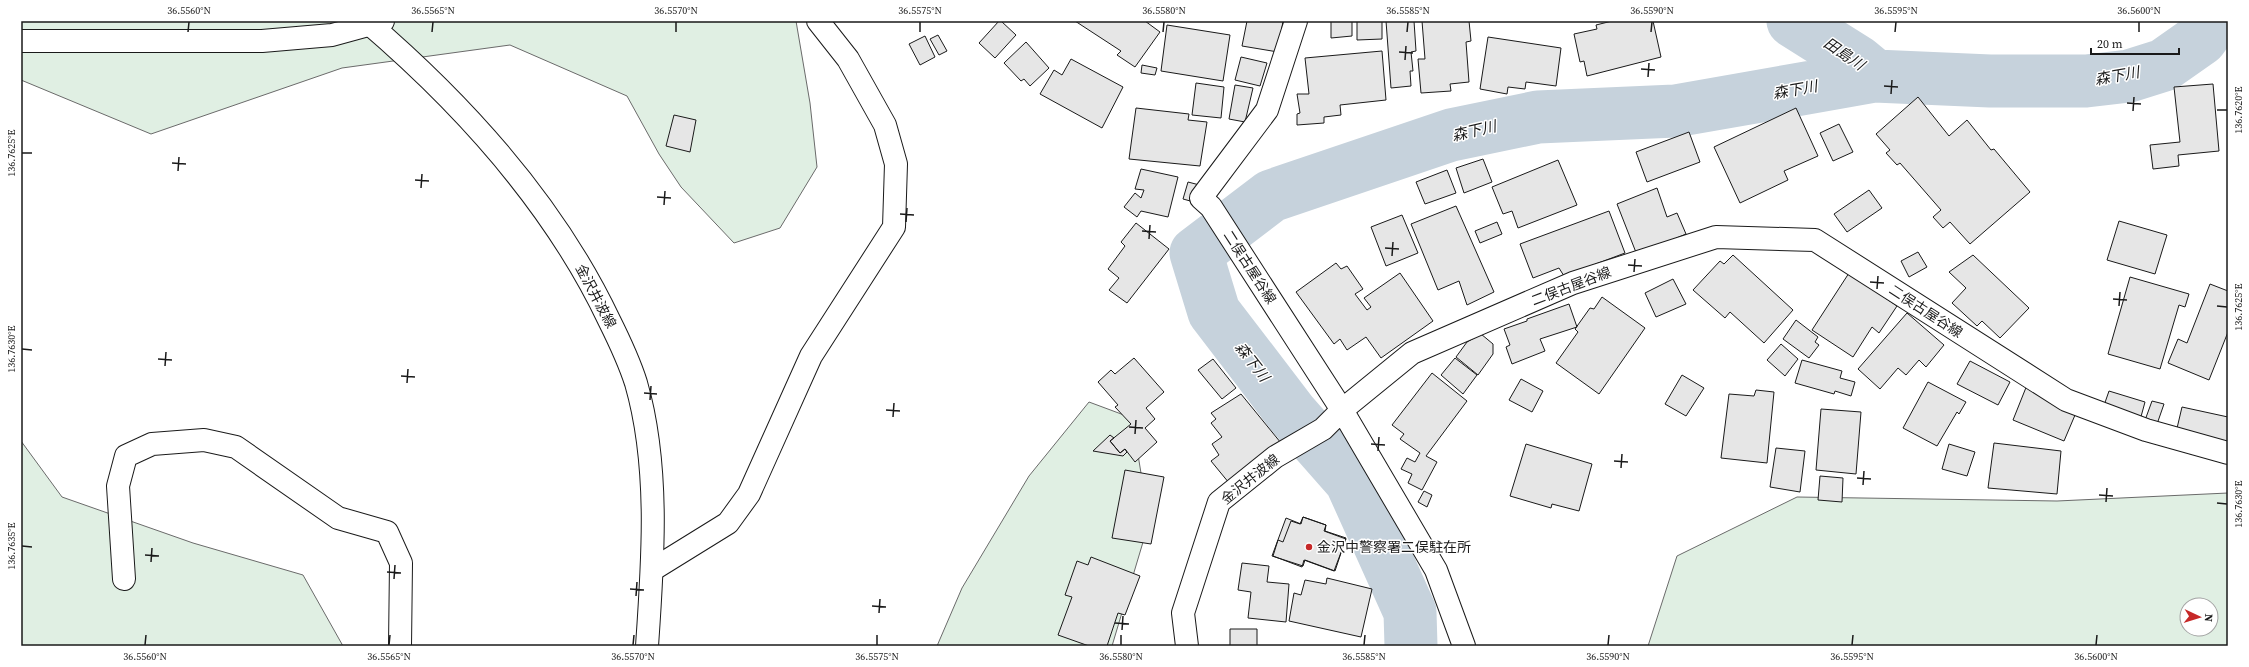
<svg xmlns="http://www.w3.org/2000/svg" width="2249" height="667" font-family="'Source Serif 4','Noto Sans JP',serif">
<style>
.green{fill:#e0efe3;stroke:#6a6a6a;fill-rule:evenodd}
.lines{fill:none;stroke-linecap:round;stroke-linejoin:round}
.river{stroke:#c6d2dc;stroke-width:53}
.building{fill:#e6e6e6;stroke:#1a1a1a}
.street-casing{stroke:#1a1a1a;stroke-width:24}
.secondary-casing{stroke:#1a1a1a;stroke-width:24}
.primary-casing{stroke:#1a1a1a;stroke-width:24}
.street{stroke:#fff;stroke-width:22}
.secondary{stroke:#fff;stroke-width:22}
.primary{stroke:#fff;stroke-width:22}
.ticks{fill:none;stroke:#1a1a1a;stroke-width:1.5}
.poi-dot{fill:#c62828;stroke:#fff;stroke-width:1.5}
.labels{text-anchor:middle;stroke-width:3;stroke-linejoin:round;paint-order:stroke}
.street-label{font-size:14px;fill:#1a1a1a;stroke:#fff}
.poi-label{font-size:14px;fill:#1a1a1a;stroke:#fff;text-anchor:start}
.water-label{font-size:15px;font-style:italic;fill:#1a1a1a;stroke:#fff}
.neatline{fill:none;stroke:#1a1a1a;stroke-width:1.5}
.ticks-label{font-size:10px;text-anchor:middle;fill:#1a1a1a}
</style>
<rect width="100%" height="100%" fill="#fff"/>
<!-- green -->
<path class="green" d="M21 21H796L810 103 817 167 780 228 734 243 681 187 659 154 627 96 510 45 342 68 151 134 21 80Z
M1089 402 1132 418 1149 522 1112 646H937L962 588 1029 476Z
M21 441 62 497 193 543 303 575 343 646H21Z
M2228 493V646H1648L1677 556 1797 497 2057 501ZM2187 605H2211V629H2187Z"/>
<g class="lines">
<!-- river -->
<path class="river" d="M1793 21 1858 62 1875 76
M1411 646 1410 612 1351 481 1292 414 1214 312 1196 253 1271 196 1451 135 1538 117 1675 111 1875 76 1990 81H2086L2129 76 2164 65 2201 39 2214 21"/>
</g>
<!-- building -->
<path class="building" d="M999 21H1001L1016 35 995 58 979 43Z
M1075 21H1145L1160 32 1135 67 1117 55 1121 51Z
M1247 21H1283L1278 52 1242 46Z
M1331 21H1352V36L1331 38Z
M1357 21H1382V39L1357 40Z
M1386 21H1414L1416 51 1411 52 1413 71H1410L1411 86 1391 88Z
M1422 21H1469L1471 41 1466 42 1469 82 1450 84 1451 91 1421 93 1418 59H1425Z
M1612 21H1653L1661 57 1587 76 1584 61 1580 62 1574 34 1597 29 1596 25Z
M1167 25 1230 35 1223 81 1161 71Z
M938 35 947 51 939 55 930 39Z
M925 36 935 57 920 65 909 44Z
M1488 37 1561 48 1556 86 1526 82 1525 89 1508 87 1507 94 1480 89Z
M1026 42 1049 68 1030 86 1024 79 1021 81 1004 63Z
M1382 51 1386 100 1340 105 1341 115 1324 117V123L1297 125V114L1300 113 1297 94H1309L1305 58Z
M1241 57 1267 63 1260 86 1235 80Z
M1071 59 1123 87 1102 128 1040 94 1054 70 1062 75Z
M1142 65 1157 68 1155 75 1141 73Z
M1196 83 1224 87 1221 118 1192 115Z
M2213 84 2219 151 2178 155 2179 166 2153 169 2150 145 2180 142 2174 87Z
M1235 85 1253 88 1245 122 1229 119Z
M1918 97 1949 136 1967 120 1991 150 1994 149 2030 192 1970 244 1950 222 1943 228 1933 217 1941 210 1900 163 1897 165 1886 153 1890 150 1876 134Z
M1136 108 1189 114 1188 120 1207 122 1200 166 1129 159Z
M1796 108 1818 156 1784 171 1788 180 1740 203 1714 147Z
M674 115 696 120 690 152 666 146Z
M1839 124 1853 152 1833 161 1820 133Z
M1689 132 1700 162 1647 182 1636 152Z
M1483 159 1492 182 1464 193 1456 168Z
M1558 160 1577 205 1518 228 1512 211 1503 214 1492 187Z
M1141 169 1178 177 1168 217 1141 211 1137 217 1124 207 1135 193 1141 198 1144 190 1135 189Z
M1447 170 1456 193 1425 204 1416 182Z
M1188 182 1211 188 1205 205 1183 199Z
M1657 188 1667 217 1677 213 1686 234 1637 255 1617 204Z
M1869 190 1882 208 1847 232 1834 214Z
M1456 206 1494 292 1467 305 1459 281 1438 290 1411 224Z
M1609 211 1625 253 1564 276 1559 268 1533 278 1520 244Z
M1402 215 1418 253 1386 266 1371 227Z
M2119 221 2167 235 2155 274 2107 260Z
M1497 222 1502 234 1480 243 1475 231Z
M1136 223 1169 249 1127 303 1109 290 1119 278 1108 269 1125 246 1121 242Z
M1918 252 1927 267 1909 277 1901 261Z
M1733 255 1793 310 1764 343 1730 312 1725 318 1693 290 1720 261 1724 264Z
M1973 255 2029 308 2000 338 1982 321 1977 326 1952 303 1966 288 1949 272Z
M1336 263 1341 269 1347 266 1363 289 1355 294 1367 310 1371 307 1364 298 1400 273 1433 321 1381 358 1366 337 1347 350 1340 339 1334 344 1296 292Z
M1849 273 1897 306 1879 333 1872 327 1853 357 1812 330Z
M2130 277 2189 294 2185 307 2179 305 2160 369 2108 354Z
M1673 279 1686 304 1656 317 1645 293Z
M2210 284 2228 291V332L2209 380 2168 363 2178 339 2187 343Z
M1602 297 1645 328 1599 394 1556 363 1578 332 1575 329 1590 308 1594 309Z
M1569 304 1577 327 1540 339 1545 351 1512 364 1506 347 1510 345 1504 329 1527 321V319Z
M1907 313 1944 345 1926 367 1919 360 1906 375 1898 368 1880 389 1858 369Z
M1796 320 1818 337 1815 342 1819 345 1809 358 1783 339Z
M1481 334 1493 344V354L1478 375 1456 357 1467 342Z
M1781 344 1798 359 1785 376 1767 360Z
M1134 358 1164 392 1146 408 1155 419 1145 428 1157 442 1135 462 1125 449 1120 453 1110 441 1131 424 1115 407 1118 405 1098 382 1111 370 1115 374Z
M1455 358 1477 375 1463 394 1441 375Z
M1213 359 1236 388 1222 399 1198 370Z
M1802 360 1842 371 1840 378 1855 382 1851 396 1835 391 1834 394 1795 383Z
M1970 361 2010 382 1998 405 1957 384Z
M1432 373 1467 401 1426 456 1437 462 1422 490 1408 483 1412 474 1401 469 1407 458 1415 462 1420 453 1400 439 1404 434 1392 425Z
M1682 375 1704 388 1686 416 1665 404Z
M1521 379 1543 391 1532 412 1509 400Z
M1928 382 1966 402 1959 414 1957 412 1937 446 1903 428Z
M2027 385 2078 408 2064 441 2013 420Z
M1756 390 1774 392 1767 463 1721 458 1729 394 1754 396Z
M2109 391 2145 402 2139 424 2101 414Z
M1241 394 1281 443 1234 489 1211 461 1219 455 1212 444 1222 437 1211 423 1216 419 1211 413Z
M2152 401 2164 404 2156 427 2144 423Z
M2182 407 2228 417V459L2174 441Z
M1821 409 1861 412 1856 474 1816 470Z
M1110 435 1114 438 1110 441 1120 453 1125 449 1127 452 1123 456 1093 451Z
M1994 443 2061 451 2057 494 1988 488Z
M1526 444 1592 464 1579 511 1552 504 1551 508 1510 496Z
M1949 444 1975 452 1967 476 1942 469Z
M1776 448 1805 451 1800 492 1770 487Z
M1125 470 1164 477 1151 544 1112 538Z
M1820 476 1843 478 1842 502 1818 500Z
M1424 491 1432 495 1427 507 1418 502Z
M1303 517 1326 525 1325 531 1346 538 1335 571 1305 560 1303 566 1272 556 1286 518 1301 524Z
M1303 517 1326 525 1324 531 1346 539 1334 571 1304 560 1302 567 1273 556 1278 540 1283 542 1291 521 1300 524Z
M1091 557 1140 576 1125 615 1118 613 1107 646H1089L1058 635 1072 597 1065 595 1077 561 1088 565Z
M1242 563 1269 566 1267 582 1289 584 1286 622 1248 618 1251 592 1238 590Z
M1327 578 1372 589 1361 637 1289 621 1294 593 1301 595 1305 580 1326 584Z
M1230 629H1257V646H1230Z"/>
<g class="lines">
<defs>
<path id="street" d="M21 41H262L332 35 383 21
M652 570 728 523 749 494 811 356 894 227 896 164 885 125 848 59 818 21
M124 579 118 486 126 456 152 444 204 440 236 447 338 518 387 532 401 563 400 646
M1187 646 1183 613 1219 502 1275 457 1323 429 1342 410 1436 570 1464 646"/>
<path id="secondary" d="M1296 21 1267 110 1201 198 1211 207 1342 410 1412 353 1573 283 1716 237 1815 240 2066 400 2146 430 2228 453"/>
<path id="primary" d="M366 21C463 104 554 204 609 320 619 340 629 361 636 383 660 466 653 561 647 646"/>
</defs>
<!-- street casing -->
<use href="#street" class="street-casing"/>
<!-- secondary casing -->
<use href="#secondary" class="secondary-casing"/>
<!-- primary casing -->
<use href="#primary" class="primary-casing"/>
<!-- street -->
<use href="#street" class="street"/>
<!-- secondary -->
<use href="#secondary" class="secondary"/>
<!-- primary -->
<use href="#primary" class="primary"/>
</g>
<!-- ticks -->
<path class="ticks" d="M188 32 189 22M432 32 433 22M676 32V22M920 32V22M1163 32 1164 22M1407 32 1408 22M1651 32 1652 22M1895 32 1896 22M2139 32V22M1399 52 1413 53M1405 60 1406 46M1641 69 1655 70M1648 77 1649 63M1884 86 1898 87M1891 94 1892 80M2127 103 2141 104M2217 110H2227M2133 111 2134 97M22 153H32M172 163 186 164M178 171 179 157M415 180 429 181M421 188 422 174M657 197 671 198M664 205 665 191M900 214 914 215M906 222 907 208M1142 231 1156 232M1149 239 1150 225M1385 248 1399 249M1392 256 1393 242M1628 265 1642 266M1634 272 1635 259M1870 282 1884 283M1877 289 1878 276M2113 299 2127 300M2119 306 2120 292M2217 306 2227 307M22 349 32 350M158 359 172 360M165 366 166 352M401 376 415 377M407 383 408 369M644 393 657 394M650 400 651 386M886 410 900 411M893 417 894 403M1129 427 1143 428M1135 434 1136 420M1371 444 1385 445M1378 451 1379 437M1614 461 1628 462M1621 468 1622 454M1857 478 1871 479M1863 485 1864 471M2099 495 2113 496M2106 502 2107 488M2217 503 2227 504M22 546 32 547M145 555 159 556M151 562 152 548M387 572 401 573M394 579 395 565M630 589 644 590M636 596 637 582M872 606 886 607M879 613 880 599M1115 623 1129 624M1122 630 1123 616M145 645 146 635M389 645 390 635M633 645 634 635M877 645V635M1121 645V635M1364 645 1365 635M1608 645 1609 635M1852 645 1853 635M2096 645 2097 635"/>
<!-- markers -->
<circle class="poi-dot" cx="1309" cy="547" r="4"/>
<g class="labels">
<!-- street labels -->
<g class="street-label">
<text transform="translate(1250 267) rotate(57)" y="5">二俣古屋谷線</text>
<text transform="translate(1571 286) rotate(-21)" y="5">二俣古屋谷線</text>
<text transform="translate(596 296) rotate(62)" y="5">金沢井波線</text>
<text transform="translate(1926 311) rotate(33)" y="5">二俣古屋谷線</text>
<text transform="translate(1250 479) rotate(-39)" y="5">金沢井波線</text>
</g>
<!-- poi labels -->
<g class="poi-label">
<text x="1317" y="552">金沢中警察署二俣駐在所</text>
</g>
<!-- water labels -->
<g class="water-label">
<text transform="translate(1844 54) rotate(34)" y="5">田島川</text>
<text transform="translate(2117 76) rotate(-10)" y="5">森下川</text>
<text transform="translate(1795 90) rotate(-10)" y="5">森下川</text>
<text transform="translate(1474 131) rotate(-13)" y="5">森下川</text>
<text transform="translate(1252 362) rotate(52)" y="5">森下川</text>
</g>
</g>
<!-- border -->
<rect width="2249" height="667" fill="none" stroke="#ffffff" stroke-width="44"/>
<!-- north arrow -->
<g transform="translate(2199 617) rotate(94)"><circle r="19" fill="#ffffff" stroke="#a3a3a3"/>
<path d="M0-3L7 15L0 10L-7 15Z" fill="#c62828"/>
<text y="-6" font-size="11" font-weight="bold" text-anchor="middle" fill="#1a1a1a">N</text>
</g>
<!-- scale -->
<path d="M2091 48v6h88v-6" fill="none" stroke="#1a1a1a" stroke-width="2"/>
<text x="2097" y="48" font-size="12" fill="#1a1a1a" stroke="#ffffff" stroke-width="3" paint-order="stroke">20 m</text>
<rect x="22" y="22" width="2205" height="623" class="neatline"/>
<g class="ticks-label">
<text x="189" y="14">36.5560°N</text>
<text x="433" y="14">36.5565°N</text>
<text x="676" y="14">36.5570°N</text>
<text x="920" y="14">36.5575°N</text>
<text x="1164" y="14">36.5580°N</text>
<text x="1408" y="14">36.5585°N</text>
<text x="1652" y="14">36.5590°N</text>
<text x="1896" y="14">36.5595°N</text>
<text x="2139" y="14">36.5600°N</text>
<text transform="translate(2238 110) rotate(-90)" y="4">136.7620°E</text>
<text transform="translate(11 153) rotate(-90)" y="4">136.7625°E</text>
<text transform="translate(2238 307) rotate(-90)" y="4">136.7625°E</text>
<text transform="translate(11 349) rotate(-90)" y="4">136.7630°E</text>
<text transform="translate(2238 504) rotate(-90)" y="4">136.7630°E</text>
<text transform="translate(11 546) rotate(-90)" y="4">136.7635°E</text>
<text x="145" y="660">36.5560°N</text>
<text x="389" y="660">36.5565°N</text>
<text x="633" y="660">36.5570°N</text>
<text x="877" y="660">36.5575°N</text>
<text x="1121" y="660">36.5580°N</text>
<text x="1364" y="660">36.5585°N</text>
<text x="1608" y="660">36.5590°N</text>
<text x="1852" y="660">36.5595°N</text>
<text x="2096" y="660">36.5600°N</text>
</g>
</svg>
